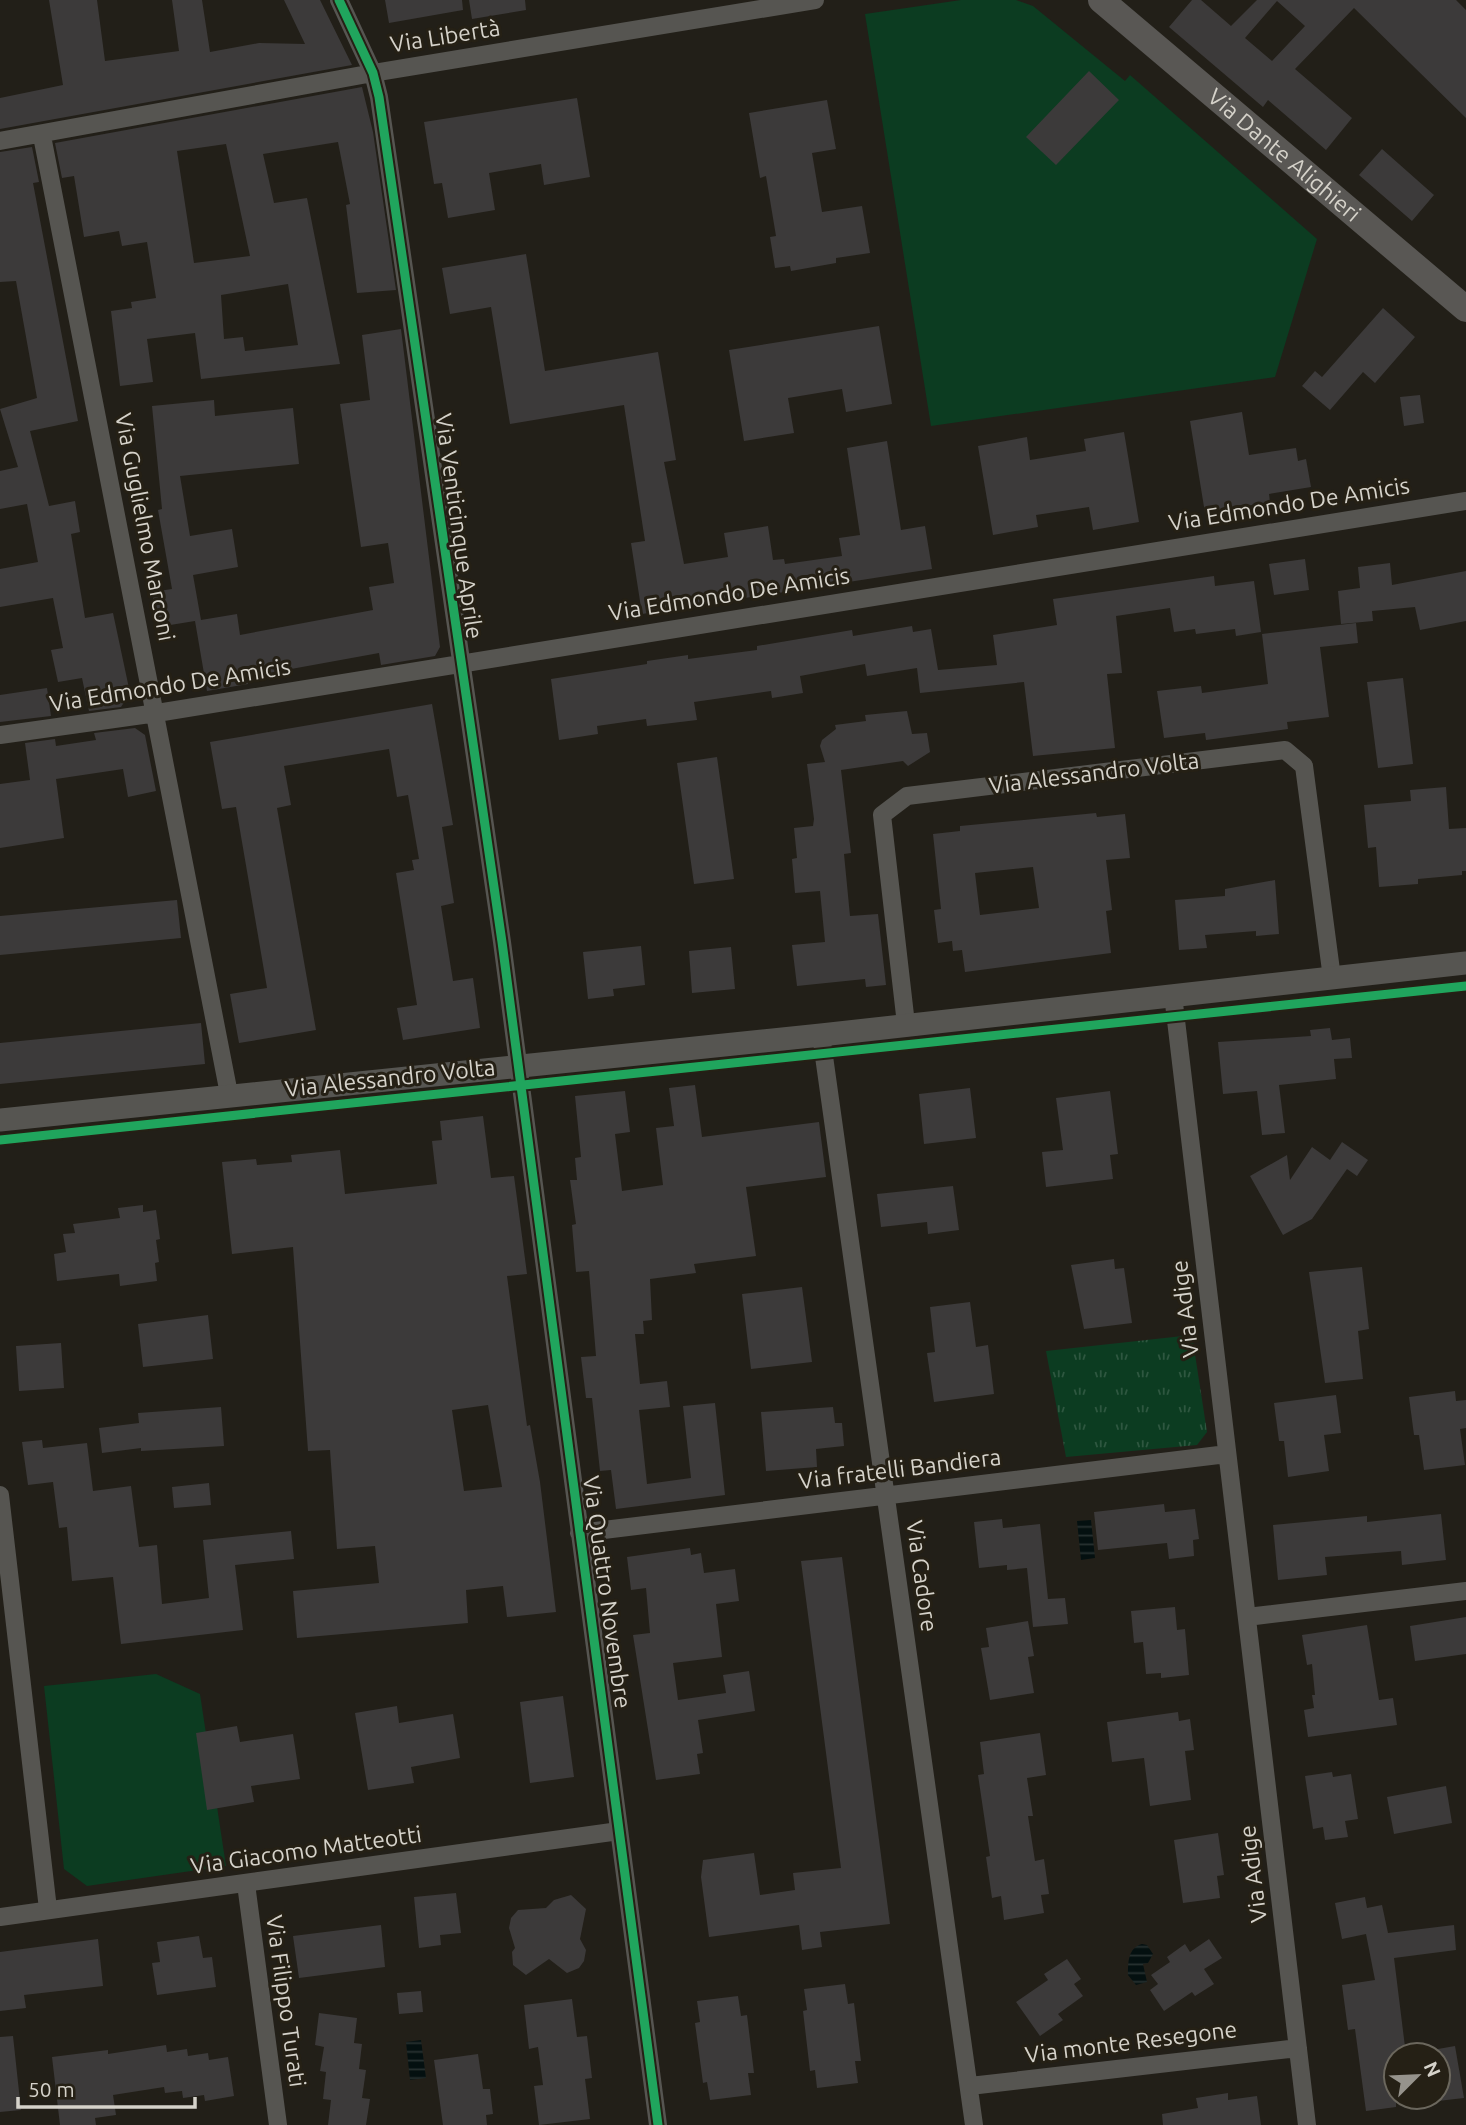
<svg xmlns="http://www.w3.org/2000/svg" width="1466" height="2125" font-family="Ubuntu,sans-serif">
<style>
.grass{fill:url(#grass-tufts)}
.green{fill:#0c3c21}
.water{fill:url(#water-rules)}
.building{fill:#3c3a3a;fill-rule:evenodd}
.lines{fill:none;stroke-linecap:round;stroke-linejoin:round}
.minor{stroke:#565551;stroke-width:18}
.tertiary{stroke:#565551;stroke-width:23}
.secondary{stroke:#595754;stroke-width:26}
.cycleway-casing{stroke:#252015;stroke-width:13}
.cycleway{stroke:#20a55d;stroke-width:9}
.labels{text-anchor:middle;stroke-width:6;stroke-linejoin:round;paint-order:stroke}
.street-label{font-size:23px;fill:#d5d2ca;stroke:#252015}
</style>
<defs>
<pattern id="grass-tufts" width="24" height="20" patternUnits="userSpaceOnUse" patternTransform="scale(1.75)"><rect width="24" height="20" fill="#0c3c21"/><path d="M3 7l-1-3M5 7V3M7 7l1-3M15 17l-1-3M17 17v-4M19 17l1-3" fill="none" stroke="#2e5740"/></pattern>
<pattern id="water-rules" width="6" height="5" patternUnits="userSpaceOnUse" patternTransform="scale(1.75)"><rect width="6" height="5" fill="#041010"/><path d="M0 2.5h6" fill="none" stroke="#283231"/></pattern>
</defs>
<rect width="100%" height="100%" fill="#221f18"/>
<!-- grass -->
<path class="grass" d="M1192 1335 1207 1432 1197 1445 1066 1457 1046 1351Z"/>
<!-- green -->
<path class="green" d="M961 0H1016L1033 6 1125 81 1130 75 1317 239 1275 377 931 426 865 14Z
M156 1674 200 1694 226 1866 87 1886 64 1869 44 1686Z"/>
<!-- water -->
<path class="water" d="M1091 1520 1095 1558 1081 1560 1077 1521Z
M1142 1944 1147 1945 1153 1954 1148 1963 1143 1964 1147 1982 1136 1985 1128 1975C1128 1962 1128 1948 1142 1944Z
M421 2040 426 2078 410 2080 406 2042Z"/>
<!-- building -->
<path class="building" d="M49 0H97L105 61 179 51 172 0H202L210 52 259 43 305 44 284 0H320L352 65 0 129V98L63 85Z
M385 0H462L463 10 389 23Z
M469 0H525L526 10 472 19Z
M1192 0H1201L1231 26 1257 0H1456L1466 10V118L1354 8 1295 69 1352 118 1326 150 1268 100 1263 107 1169 27ZM1277 1 1305 26 1272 61 1245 38Z
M1089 71 1119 100 1056 165 1026 137Z
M362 87 373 132 396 290 357 293 346 205 350 204 338 142 263 154 274 203 307 198 340 364 201 379 195 333 147 339 153 382 120 386 111 311 132 308 131 302 156 298 147 242 122 246 119 231 84 237 74 176 62 178 55 143ZM226 144 250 256 194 263 177 151ZM288 284 298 345 245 351 243 337 224 339 221 295Z
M577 98 590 177 544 185 541 164 489 173 495 210 448 218 442 183 434 184 424 122Z
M827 100 836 149 812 153 822 212 862 206 870 253 836 258V263L791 271 790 266 775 268 770 237 776 236 766 176 760 178 749 113Z
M32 147 39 182 33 183 78 421 30 431 49 506 75 501 80 532 71 534 85 618 113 613 130 693 121 707 89 711 82 678 58 682 51 650 63 648 53 598 0 607V569L38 562 27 504 0 509V471L18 467 0 409 37 398 16 281 0 282V152Z
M1382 149 1434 195 1412 221 1359 175Z
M526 254 545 371 658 352 676 460 664 462 684 564 728 557 724 533 768 526 773 560 784 559 785 564 842 556 839 538 860 535 847 448 887 441 901 530 925 526 932 569 642 614 631 543 645 541 624 405 510 424 491 307 450 314 442 268Z
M1383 308 1415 337 1375 383 1363 372 1330 410 1302 386 1315 371 1322 377Z
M879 326 892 404 846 412 842 389 788 398 794 433 744 441 729 350Z
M401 329 440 647 435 656 381 665 379 653 247 677 248 684 207 691 195 621 237 614 240 635 373 610 369 587 394 583 388 543 361 547 340 404 370 400 362 335Z
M1420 395 1424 423 1404 426 1400 397Z
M214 400 215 416 293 408 299 464 180 476 190 536 232 529 238 567 193 575 201 620 158 627 152 592 172 589 158 510 162 509 152 406Z
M1242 412 1249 455 1296 448 1298 461 1306 459 1311 487 1269 494 1270 502 1205 513 1190 421Z
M1124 432 1139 522 1093 530 1089 507 1036 515 1038 527 993 535 978 446 1027 437 1030 460 1086 451 1084 439Z
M1305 559 1309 590 1274 595 1269 564Z
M1390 563 1392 585 1466 571V621L1420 630 1415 607 1372 611 1373 621 1341 624 1338 591 1360 588 1358 567Z
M1214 576 1215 586 1254 581 1261 632 1236 636 1235 629 1196 634 1195 629 1174 632 1170 608 1116 616 1122 673 1107 674 1115 748 1033 756 1024 682 920 693 917 668 867 676 865 664 800 676 803 693 772 698 771 691 694 702 697 720 647 726 646 719 597 726 598 734 559 740 551 679 647 664V661L688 655V659L757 650V646L852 630 853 636 912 626 913 632 931 629 938 670 997 665 993 635 1057 625 1053 599Z
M1356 623 1358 643 1320 647 1329 717 1287 722 1288 729 1206 740 1205 733 1164 738 1157 691 1201 686 1202 693 1268 684 1262 634Z
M1403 678 1413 764 1378 768 1367 682Z
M47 688 51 716 0 722V695Z
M432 704 453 825 442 827 454 903 441 906 453 981 473 978 480 1028 403 1040 397 1008 417 1005 396 873 414 870 412 860 419 859 408 795 397 797 389 749 284 766 291 805 277 808 316 1030 239 1043 230 994 267 988 236 807 222 809 210 742Z
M907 711 912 734 927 733 930 752 908 766 903 761 841 770 851 853 844 854 850 916 878 914 886 985 866 987 865 979 797 986 792 945 825 942 820 891 795 893 792 859 797 858 794 828 813 826 814 819 807 764 825 762 820 746 822 740 836 729 835 725 866 721 865 715Z
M135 728 145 735 156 791 128 797 123 769 56 779 64 838 0 848V784L30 780 25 743 55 739 56 746 96 740 94 733Z
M717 757 734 879 694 884 677 763Z
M1446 787 1449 829 1466 828V871H1462V875L1418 879V884L1379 887 1376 847 1368 848 1364 805 1411 801 1410 790Z
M1096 813 1097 817 1125 814 1130 858 1106 860 1112 910 1106 911 1111 953 965 972 962 950 953 951 952 941 938 943 934 910 941 909 933 834 960 831V826ZM1033 867 1039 908 980 915 975 873Z
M1275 880 1279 934 1256 936V931L1205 935 1207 948 1179 950 1175 900 1225 896V889Z
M177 900 181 938 0 955V916Z
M641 946 645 985 613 989 614 996 588 999 583 952Z
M731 947 735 989 692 993 689 951Z
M201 1023 205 1064 0 1084V1043Z
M1330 1028 1332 1040 1350 1038 1352 1058 1334 1059 1336 1079 1279 1085 1285 1133 1262 1135 1257 1091 1223 1094 1218 1042 1311 1036 1310 1030Z
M695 1085 702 1137 819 1122 826 1177 746 1187 756 1256 694 1264 696 1273 650 1279 652 1320 643 1321 644 1334H635L640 1384 667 1381 670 1407 639 1410 647 1484 691 1478 683 1406 715 1403 725 1495 616 1509 611 1470 600 1471 592 1398H586L581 1357 596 1356 589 1271 576 1272 572 1225 576 1224 570 1180H577L575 1158 581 1157 575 1096 625 1091 630 1132 615 1134 622 1191 663 1185 656 1128 674 1126 669 1088Z
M970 1088 976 1138 924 1144 919 1094Z
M1110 1091 1118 1154 1110 1155 1113 1179 1046 1187 1042 1152 1063 1150 1056 1098Z
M483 1116 491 1178 514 1176 527 1274 507 1276 527 1426 530 1425 540 1482 556 1612 507 1617 503 1586 466 1590 468 1623 297 1638 293 1591 379 1583 375 1546 337 1549 330 1450 308 1451 293 1247 232 1254 222 1162 256 1159 257 1165 292 1162 291 1155 340 1150 345 1194 437 1184 432 1141 442 1140 440 1121ZM488 1405 502 1487 464 1491 452 1410Z
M1342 1142 1368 1160 1357 1176 1347 1169 1312 1219 1283 1235 1250 1176 1287 1155 1290 1180 1312 1147 1330 1160Z
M953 1186 959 1230 928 1234 927 1222 881 1227 877 1194Z
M143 1205V1212L156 1210 160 1239 156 1240 159 1262 155 1263 157 1281 120 1286 119 1274 57 1281 54 1254 66 1252 63 1234 75 1233 73 1224 120 1218 118 1208Z
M1114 1259 1115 1269 1124 1268 1132 1323 1084 1329 1071 1265Z
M1362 1267 1369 1329 1358 1331 1363 1379 1325 1383 1309 1272Z
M802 1287 812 1362 751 1369 742 1294Z
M970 1302 976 1347 988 1345 994 1394 934 1402 927 1353 935 1352 930 1307Z
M208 1315 213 1359 143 1367 138 1324Z
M61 1343 64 1388 19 1391 16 1346Z
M1455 1391 1456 1401 1466 1400V1428L1460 1429 1465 1465 1424 1470 1419 1435H1414L1409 1397Z
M1336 1395 1341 1433 1324 1435 1329 1471 1288 1477 1284 1441H1279L1274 1403Z
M221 1407 224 1446 141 1451V1448L102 1453 99 1428 139 1423 138 1413Z
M833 1407 835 1423H842L844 1446 816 1449 817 1467 766 1471 761 1412Z
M42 1440 43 1448 87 1443 93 1491 131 1486 139 1547 157 1545 162 1604 209 1598 203 1540 291 1531 294 1559 235 1565 243 1630 121 1644 113 1577 72 1581 67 1527 59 1528 53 1482 28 1485 22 1442Z
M209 1483 211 1505 174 1508 172 1487Z
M1164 1504 1165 1512 1195 1509 1199 1539 1193 1540 1194 1556 1169 1559 1167 1543 1098 1550 1094 1512Z
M1441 1514 1446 1560 1402 1565 1401 1551 1325 1557 1327 1575 1278 1580 1273 1525 1367 1516V1522Z
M1002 1519 1003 1528 1040 1524 1048 1599 1065 1598 1068 1624 1033 1627 1027 1568 1007 1570V1565L979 1568 974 1522Z
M690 1548 691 1555 701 1553 704 1573 735 1569 739 1601 716 1604 722 1657 673 1663 678 1700 726 1693 723 1675 749 1671 755 1711 698 1720 703 1753 697 1754 700 1774 656 1780 633 1635 650 1633 646 1588 631 1590 627 1557Z
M842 1557 890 1924 820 1932 822 1947 802 1950 799 1925 709 1937 701 1877 703 1860 754 1853 760 1895 795 1890 793 1873 841 1868 801 1561Z
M1175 1607 1177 1630 1185 1629 1189 1675 1161 1678V1673L1146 1674 1143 1642 1134 1643 1131 1611Z
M1466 1617V1654L1415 1661 1410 1626Z
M1028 1621 1034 1656 1028 1657 1034 1693 990 1700 981 1648 989 1647 986 1628Z
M1367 1625 1379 1700 1393 1698 1397 1725 1308 1737 1304 1710 1314 1708 1312 1695H1315L1312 1664 1307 1665 1302 1635Z
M563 1696 574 1777 530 1783 520 1702Z
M397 1706 399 1723 453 1714 460 1758 411 1767 414 1783 368 1790 355 1713Z
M1178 1712 1179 1721 1190 1719 1194 1750 1185 1751 1191 1800 1150 1806 1144 1758 1112 1762 1107 1722Z
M237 1726 240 1742 293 1734 300 1779 251 1786 254 1802 207 1810 196 1733Z
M1040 1733 1046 1775 1027 1778 1033 1816H1028L1035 1861 1044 1859 1049 1894 1041 1895 1044 1913 1004 1920 1001 1896 992 1898 986 1857 990 1856 978 1775 984 1774 980 1742Z
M1332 1772 1333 1777 1351 1774 1358 1819 1345 1821 1348 1837 1325 1840 1323 1827 1313 1829 1305 1776Z
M1446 1786 1452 1823 1394 1834 1387 1797Z
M1218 1833 1224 1875 1217 1876 1220 1898 1183 1903 1174 1840Z
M456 1893 461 1933 440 1935 441 1945 419 1948 414 1897Z
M571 1895 586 1909 580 1939 586 1950 584 1961 579 1968 567 1973 549 1959 526 1975 513 1965 512 1952 515 1948 509 1928 511 1918 518 1910 546 1908 554 1900Z
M1365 1897 1367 1908 1382 1905 1388 1933 1454 1925 1456 1950 1394 1958 1406 2055H1396V2107L1366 2111 1355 2029 1348 2030 1342 1985 1375 1980 1366 1934 1342 1939 1335 1903Z
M381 1925 385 1967 299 1978 293 1936Z
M199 1936 203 1958 212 1957 216 1987 157 1995 152 1963 160 1962 157 1942Z
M98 1939 103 1986 24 1995 26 2008 0 2011V1952Z
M1209 1939 1222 1958 1204 1969 1214 1984 1195 1996 1192 1992 1164 2011 1150 1990 1158 1984 1151 1975 1170 1962 1167 1957 1185 1944 1190 1952Z
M1067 1959 1081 1979 1074 1984 1083 1996 1058 2014 1063 2020 1040 2036 1016 2002 1048 1980 1044 1974Z
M845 1984 848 2004 854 2003 861 2061H855L858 2083 817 2088 815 2070 810 2071 803 2011 807 2010 804 1989Z
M421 1991 423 2012 399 2014 397 1993Z
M738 1996 741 2016 747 2015 754 2073H748L751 2095 710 2100 707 2082 703 2083 695 2023 700 2022 697 2001Z
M572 1999 577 2037 587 2036 592 2078 585 2079 590 2119 539 2125 534 2086 543 2085 538 2047 529 2049 524 2005Z
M319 2013 357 2018 354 2043 362 2044 359 2069 366 2070 362 2098 370 2099 366 2125H328L331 2100 323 2099 326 2072 320 2071 324 2047 315 2045Z
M13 2036 21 2110 0 2112V2037Z
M166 2045 167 2052 187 2049 188 2056 208 2053 209 2060 228 2057 234 2096 205 2101 204 2095 183 2098 182 2091 165 2093 164 2087 113 2095 116 2115 95 2118 96 2125H60L52 2057 108 2050V2054Z
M1455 2046 1464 2098 1438 2101V2049Z
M478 2054 483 2089H490L493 2114 486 2115 487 2125H443L434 2060Z
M1228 2093V2100L1257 2096 1261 2125H1163L1162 2114 1198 2108 1196 2098Z"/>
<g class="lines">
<!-- minor -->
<path class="minor" d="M339 0 373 73 379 97 502 942 658 2125
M42 136 229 1094
M0 141 373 73 815 0
M0 735 157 713 1466 501
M1173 995 1307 2125
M906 1024 882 815 907 796 1285 750 1304 766 1332 978
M821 1035 974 2125
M0 1495 48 1909
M579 1533 1227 1454
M1247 1617 1466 1591
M246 1884 278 2125
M0 1917 619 1831
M970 2086 1298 2048"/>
<!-- tertiary -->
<path class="tertiary" d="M0 1120 821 1035 1466 963"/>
<!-- secondary -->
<path class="secondary" id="s1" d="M1101 0 1466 309"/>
<defs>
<path id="cycleway" d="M339 0 373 73 379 97 502 942 658 2125
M0 1140 1466 986"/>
</defs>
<!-- cycleway casing -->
<use href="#cycleway" class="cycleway-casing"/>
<!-- cycleway -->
<use href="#cycleway" class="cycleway"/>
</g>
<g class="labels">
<!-- street labels -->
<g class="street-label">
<text transform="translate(445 36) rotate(-9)" y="8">Via Libertà</text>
<text dy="8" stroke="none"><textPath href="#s1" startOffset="240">Via Dante Alighieri</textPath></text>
<text transform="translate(1289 504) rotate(-9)" y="8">Via Edmondo De Amicis</text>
<text transform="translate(459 526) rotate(82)" y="8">Via Venticinque Aprile</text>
<text transform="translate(145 527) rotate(79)" y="8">Via Guglielmo Marconi</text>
<text transform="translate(729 594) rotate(-9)" y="8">Via Edmondo De Amicis</text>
<text transform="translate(170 685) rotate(-9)" y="8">Via Edmondo De Amicis</text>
<text transform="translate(1094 773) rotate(-7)" y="8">Via Alessandro Volta</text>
<text transform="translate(390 1078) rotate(-6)" y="8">Via Alessandro Volta</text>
<text transform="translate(1185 1309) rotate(-97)" y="8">Via Adige</text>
<text transform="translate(900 1469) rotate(-7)" y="8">Via fratelli Bandiera</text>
<text transform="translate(922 1576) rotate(82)" y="8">Via Cadore</text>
<text transform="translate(607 1592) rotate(82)" y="8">Via Quattro Novembre</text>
<text transform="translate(306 1850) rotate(-8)" y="8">Via Giacomo Matteotti</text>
<text transform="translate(1253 1874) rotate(-97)" y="8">Via Adige</text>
<text transform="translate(286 2001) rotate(82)" y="8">Via Filippo Turati</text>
<text transform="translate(1131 2042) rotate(-7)" y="8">Via monte Resegone</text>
</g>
</g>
<!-- north arrow -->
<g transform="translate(1417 2076) rotate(66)"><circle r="33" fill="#252015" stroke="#6b675d" stroke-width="2"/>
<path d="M0-5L12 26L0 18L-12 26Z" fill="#96938c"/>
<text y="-10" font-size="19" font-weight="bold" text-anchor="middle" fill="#d5d2ca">N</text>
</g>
<!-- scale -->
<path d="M18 2097v10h177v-10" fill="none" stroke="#d5d2ca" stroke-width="3.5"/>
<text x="28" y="2097" font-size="21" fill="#d5d2ca" stroke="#252015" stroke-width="5" paint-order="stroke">50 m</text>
</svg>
